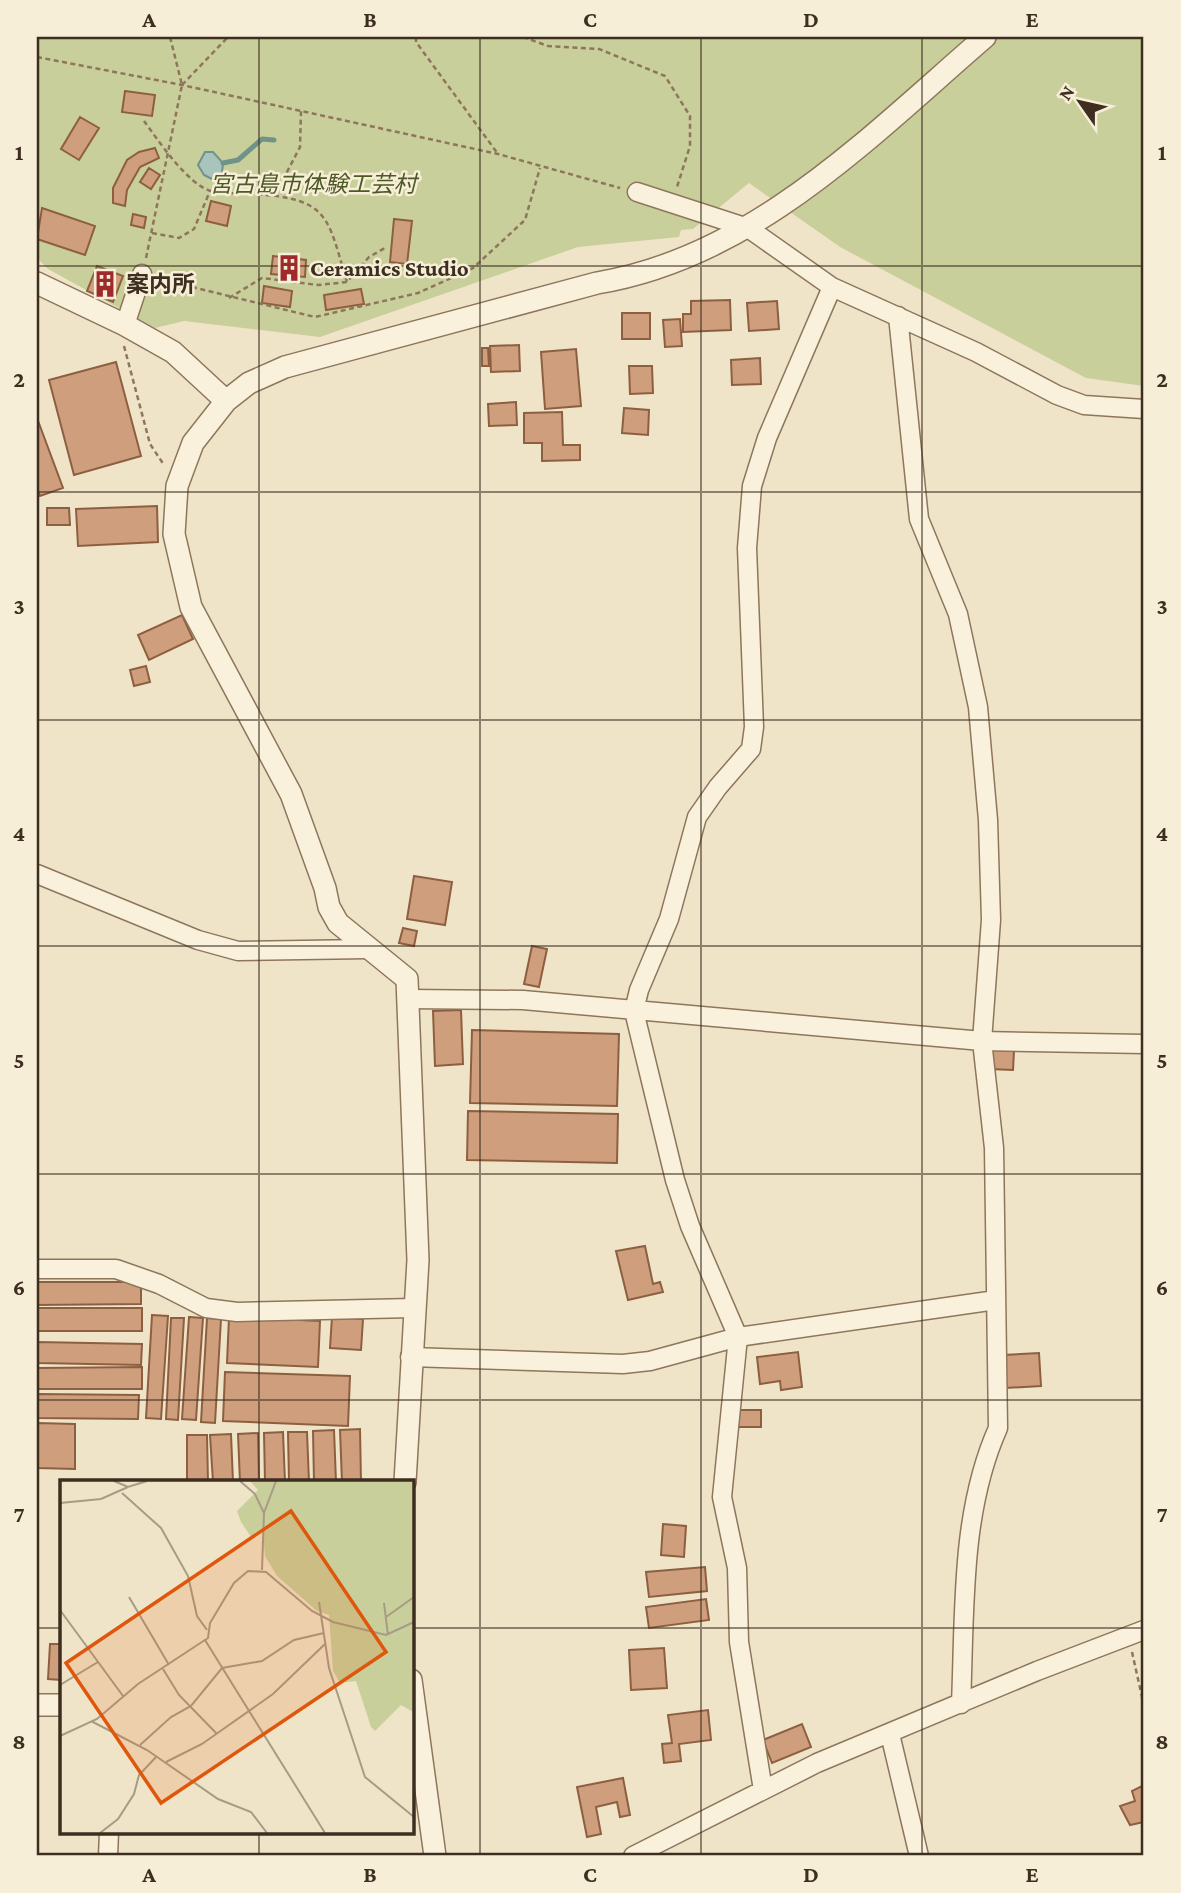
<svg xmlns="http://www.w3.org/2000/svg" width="1181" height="1893" font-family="'Crimson Pro','Noto Sans JP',serif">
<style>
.green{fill:#c9cf9b}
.water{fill:#a9c4bc;stroke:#6f938a;stroke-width:2}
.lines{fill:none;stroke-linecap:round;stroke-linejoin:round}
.stream{stroke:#6f938a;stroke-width:5}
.building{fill:#cf9f7d;stroke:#8d5f41;stroke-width:2}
.minor-casing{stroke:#8d765c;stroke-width:21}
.tertiary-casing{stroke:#8d765c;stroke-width:24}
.path{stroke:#8d765c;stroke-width:2.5;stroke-dasharray:5 3.5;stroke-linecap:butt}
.minor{stroke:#faf1dc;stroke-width:18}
.tertiary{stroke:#faf1dc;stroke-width:21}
.grid{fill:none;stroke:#3d2e20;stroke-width:2;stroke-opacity:0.55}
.labels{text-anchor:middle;stroke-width:5;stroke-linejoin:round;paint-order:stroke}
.park-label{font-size:23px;font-style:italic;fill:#4d5a26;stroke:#f7eed8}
.poi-label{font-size:23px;font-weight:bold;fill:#3d2e20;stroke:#f7eed8;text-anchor:start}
.inset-road{fill:none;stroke:#a89b85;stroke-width:2}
.view{fill:#df570d;fill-opacity:0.15;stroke:#df570d;stroke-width:3.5}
.inset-edge{fill:none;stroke:#3d2e20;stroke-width:3.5}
.neatline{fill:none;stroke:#3d2e20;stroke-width:2.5}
.grid-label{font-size:23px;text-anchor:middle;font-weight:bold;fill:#3d2e20}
</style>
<rect width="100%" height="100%" fill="#f0e4c8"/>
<!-- green -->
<path class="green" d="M37 37H1144V386L1086 378 840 247 749 183 693 229 681 230 679 237 578 247 320 337 184 321 155 328 48 269 37 258Z"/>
<!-- water -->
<path class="water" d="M205 152H213L223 163 222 173 214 180 204 175 198 165Z"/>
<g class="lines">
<!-- stream -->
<path class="stream" d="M223 163 238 160 262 139 274 140"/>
</g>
<!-- building -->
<path class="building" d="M125 91 155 95 152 116 122 112Z
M80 117 99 128 79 160 61 149Z
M155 148 159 158 140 167 127 190 125 206 113 203V188L127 160 139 152Z
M149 168 160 175 151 189 140 182Z
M211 201 231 206 227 226 206 221Z
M42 208 95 226 85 255 37 239Z
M133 214 146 217 144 228 131 225Z
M394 219 412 221 407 264 390 262Z
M273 256 306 260 305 277 271 274Z
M97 266 123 276 113 302 87 291Z
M264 286 292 291 290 307 262 303Z
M361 289 364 304 326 310 324 295Z
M730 300 731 330 683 332V314H691V301Z
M777 301 779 329 749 331 747 303Z
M622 313H650V339H622Z
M680 319 682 346 665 347 663 320Z
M519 345 520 371 491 372 490 346Z
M482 348H488L489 366H482Z
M576 349 581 406 545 409 541 352Z
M760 358 761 384 732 385 731 360Z
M116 362 141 456 74 475 49 380Z
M629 366H652L653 393 630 394Z
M516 402 517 425 489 426 488 404Z
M624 408 649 410 648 435 622 433Z
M562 412 563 445H580V460L542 461V443H524V413Z
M37 418 63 488 40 496 37 488Z
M157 506 158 542 78 546 76 509Z
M47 508H69L70 525H47Z
M182 615 193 639 149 660 138 635Z
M146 666 150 682 134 686 130 670Z
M414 876 452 882 445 925 407 919Z
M403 928 417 931 414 946 399 943Z
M532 946 547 949 539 987 524 984Z
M461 1010 463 1064 435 1066 433 1011Z
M472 1030 619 1034 617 1106 470 1103Z
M990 1049 1014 1051 1013 1070 989 1069Z
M468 1111 618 1114 617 1163 467 1160Z
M645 1246 653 1284 660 1282 663 1292 628 1300 616 1251Z
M37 1282H141V1304L37 1305Z
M37 1308H142V1331H37Z
M152 1315 168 1316 161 1419 146 1418Z
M189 1317 203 1318 196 1420 182 1419Z
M229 1317 320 1321 318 1367 227 1363Z
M332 1317 363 1319 361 1350 330 1348Z
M171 1318H184L178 1420 166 1419Z
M207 1318 221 1319 215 1423 201 1422Z
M37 1342 142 1344 141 1365 37 1363Z
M798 1352 802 1387 781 1390 780 1381 760 1384 757 1357Z
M1039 1353 1041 1386 1005 1388 1003 1355Z
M142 1367V1389H37V1368Z
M225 1372 350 1376 348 1426 223 1421Z
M37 1394 139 1395 138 1419 37 1418Z
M737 1410H761V1427H737Z
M37 1423 75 1424V1469L37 1468Z
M360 1429 361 1482H342L340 1430Z
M334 1430 336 1482H314L313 1431Z
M283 1432 285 1482H265L264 1433Z
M288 1432H307L309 1482H289Z
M258 1433 259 1482H240L238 1434Z
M231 1434 233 1482H213L210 1435Z
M187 1435H207L208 1482H187Z
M663 1524 686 1526 684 1557 661 1555Z
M705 1567 707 1591 649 1597 646 1572Z
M706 1599 709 1620 649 1628 646 1607Z
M50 1644H61V1680L48 1679Z
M664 1648 667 1688 631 1690 629 1650Z
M708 1710 711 1740 679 1744 681 1761 664 1763 662 1744 672 1743 668 1715Z
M802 1724 811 1747 772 1763 763 1740Z
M623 1778 630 1815 620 1817 617 1802 596 1807 601 1834 587 1837 577 1787Z
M1144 1785V1822L1130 1825 1120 1806 1135 1801 1132 1791Z"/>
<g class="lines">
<defs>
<path id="minor" d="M637 192 748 228 832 287 976 352 1057 395 1084 405 1144 409
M898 316 919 519 958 614 978 707 988 820 991 920 982 1041 994 1148 998 1428C960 1513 965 1612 961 1704
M125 325 142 274
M37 874 198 940 238 951 367 949
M407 999 523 1000 982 1041 1144 1044
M37 1269H116L159 1284 206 1308 237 1312 413 1308
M410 1357 623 1364 650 1361 738 1337 996 1300
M890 1734 919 1856
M763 1790 739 1642 737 1568 722 1497 738 1337 690 1226 675 1180 634 1011 639 990 669 919 697 817 718 787 751 749 754 727 747 548 752 486 767 438 832 287
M108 1856 109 1832
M633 1856 817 1763 1037 1671 1144 1630"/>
<path id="tertiary" d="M37 283 125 325 173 352 226 401
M405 1482 418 1260 407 979 338 923 329 907 325 888 291 794 191 607 174 534 177 486 193 443 226 401 249 383 285 367 597 283C754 257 869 137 985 37
M411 1680 435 1856
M37 1705H61"/>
</defs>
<!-- minor casing -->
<use href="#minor" class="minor-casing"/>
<!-- tertiary casing -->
<use href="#tertiary" class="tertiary-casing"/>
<!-- path -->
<path class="path" d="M416 37V42L498 154
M523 37 548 46 599 49 665 76 690 116V146L677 187
M37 57 182 85 498 154 620 188
M182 85 228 37
M144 121C158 140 187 184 211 191 224 194 240 193 254 194 330 199 327 216 347 282
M275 195 300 147 301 111
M152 233 179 238 194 229 210 191
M146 258 182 85 170 37
M159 279 315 317 418 293 473 268 525 220 540 168
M229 298 262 278 318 285 347 282 369 257 385 248
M124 346 150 444 164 465
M1132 1652 1142 1697 1144 1740"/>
<!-- minor -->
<use href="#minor" class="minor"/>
<!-- tertiary -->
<use href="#tertiary" class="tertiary"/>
</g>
<!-- grid -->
<path class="grid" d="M259 37V1482M480 37V1856M701 37V1856M922 37V1856M37 266H1144M37 492H1144M37 720H1144M37 946H1144M37 1174H1144M37 1400H1144M37 1628H61M411 1628H1144M259 1832V1856"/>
<!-- icons -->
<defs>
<symbol id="building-bare" viewBox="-9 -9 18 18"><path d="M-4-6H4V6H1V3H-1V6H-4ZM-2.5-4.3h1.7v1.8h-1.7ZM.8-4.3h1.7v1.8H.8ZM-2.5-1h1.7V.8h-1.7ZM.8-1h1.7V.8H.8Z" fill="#9e2a2b" stroke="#f7eed8" stroke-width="2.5" paint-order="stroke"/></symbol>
</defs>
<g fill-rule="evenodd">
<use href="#building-bare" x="270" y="249" width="38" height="38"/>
<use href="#building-bare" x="86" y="265" width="38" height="38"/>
</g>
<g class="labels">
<!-- park labels -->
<g class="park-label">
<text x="313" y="192">宮古島市体験工芸村</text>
</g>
<!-- poi labels -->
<g class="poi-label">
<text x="310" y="276">Ceramics Studio</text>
<text x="126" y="292">案内所</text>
</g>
</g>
<!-- overview -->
<g transform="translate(60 1480)">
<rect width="354" height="354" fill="#f0e4c8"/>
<path d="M190 1H353V232L341 225 315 251 311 247 296 201 280 203 273 191 269 135 257 131 217 96 205 76 203 51 191 57 181 42 177 31 198 10Z" fill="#c9cf9b"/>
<path class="inset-road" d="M54 1 68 7 87 1M180 1 195 14 204 33M62 13 101 48 128 96 137 136 147 150M0 23 41 19 68 7M202 90 204 33 216 1M69 117 109 185M259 122 269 188 305 297 354 337M324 123 328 155M0 130 63 216M326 137 354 117M145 160 265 353M103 189 119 215 157 254M0 205 38 182M31 241 87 270 158 319 191 332 207 353M0 256 37 239 78 204 148 158 150 143 174 103 188 91 206 92 252 131 273 142 326 155 354 142M80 265 111 237 131 226 162 188 202 181 234 160 264 153M106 282 142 264 213 214 265 164M40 353 58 339 74 314 79 295 97 276"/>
<path class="view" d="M231 31 326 172 101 323 6 183Z"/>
<rect width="354" height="354" class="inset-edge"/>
</g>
<!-- border -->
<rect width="1181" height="1893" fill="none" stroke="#f7eed8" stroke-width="77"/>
<!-- north arrow -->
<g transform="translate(1080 102) rotate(304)" stroke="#f7eed8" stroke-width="5" paint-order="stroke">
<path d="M0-5L12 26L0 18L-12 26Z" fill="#3d2e20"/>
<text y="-10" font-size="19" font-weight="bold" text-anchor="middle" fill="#3d2e20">N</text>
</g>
<rect x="38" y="38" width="1104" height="1816" class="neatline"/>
<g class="grid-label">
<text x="149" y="27">A</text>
<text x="370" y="27">B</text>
<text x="590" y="27">C</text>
<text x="811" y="27">D</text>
<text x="1032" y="27">E</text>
<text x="19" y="160">1</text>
<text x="1162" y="160">1</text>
<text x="19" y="387">2</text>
<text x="1162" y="387">2</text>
<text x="19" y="614">3</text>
<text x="1162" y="614">3</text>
<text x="19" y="841">4</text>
<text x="1162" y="841">4</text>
<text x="19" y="1068">5</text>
<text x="1162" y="1068">5</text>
<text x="19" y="1295">6</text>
<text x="1162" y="1295">6</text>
<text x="19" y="1522">7</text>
<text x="1162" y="1522">7</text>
<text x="19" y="1749">8</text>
<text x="1162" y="1749">8</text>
<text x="149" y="1882">A</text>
<text x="370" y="1882">B</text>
<text x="590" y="1882">C</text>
<text x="811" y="1882">D</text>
<text x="1032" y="1882">E</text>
</g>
</svg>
